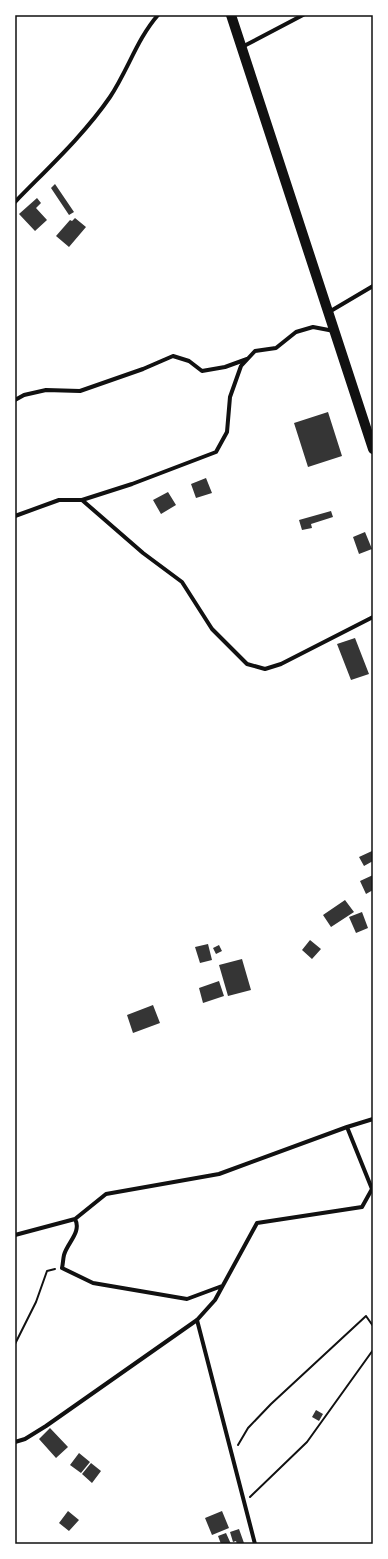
<svg xmlns="http://www.w3.org/2000/svg" width="388" height="1559" font-family="'Open Sans',sans-serif">
<style>
.building{fill:#353535}
.lines{fill:none;stroke-linecap:round;stroke-linejoin:round}
.path{stroke:#111;stroke-width:2}
.minor{stroke:#111;stroke-width:4}
.primary{stroke:#111;stroke-width:10}
.neatline{fill:none;stroke:#111;stroke-width:1.5}
</style>
<rect width="100%" height="100%" fill="#fff"/>
<!-- building -->
<path class="building" d="M55 184 74 212 69 215 51 188Z
M37 198 41 203 36 208 47 220 35 231 19 214Z
M75 218 86 227 69 247 56 236 70 220 72 221Z
M328 412 342 456 308 467 294 423Z
M206 478 212 493 196 498 191 484Z
M168 492 176 505 161 514 153 500Z
M331 511 333 517 311 524 312 528 302 530 299 520Z
M365 532 372 549 359 554 353 537Z
M355 638 369 674 351 680 337 644Z
M372 851 373 861 364 866 359 857Z
M373 875V890L366 894 360 881Z
M345 900 354 912 331 927 323 915Z
M362 912 368 928 356 933 349 917Z
M310 940 321 949 312 959 302 950Z
M208 944 212 960 200 963 195 947Z
M219 945 222 951 216 954 213 948Z
M242 959 251 990 228 996 219 965Z
M219 981 224 996 203 1003 199 988Z
M153 1005 160 1023 133 1033 127 1015Z
M316 1410 323 1414 319 1421 312 1417Z
M50 1428 68 1447 56 1458 39 1439Z
M79 1453 90 1462 81 1473 70 1465Z
M91 1463 101 1471 92 1483 82 1474Z
M68 1511 79 1520 69 1531 59 1523Z
M222 1511 229 1528 212 1535 205 1518Z
M239 1529 244 1543 242 1544H237L236 1541 233 1542 230 1532Z
M226 1533 231 1544H221L218 1536Z"/>
<g class="lines">
<!-- path -->
<path class="path" d="M15 1344 36 1302 47 1271 55 1269
M238 1445 248 1428 271 1404 366 1316 373 1326
M250 1497 307 1442 373 1350"/>
<!-- minor -->
<path class="minor" d="M242 47 303 15
M15 202C47 169 84 135 110 97 128 70 137 39 158 15
M329 312 373 286
M15 400 24 395 46 390 80 391 143 369 173 356 189 361 202 371 225 367 247 359
M82 500 132 484 216 452 227 432 230 397 241 366 255 351 276 348 296 332 313 327 334 331
M15 516 59 500H82L143 553 182 582 212 629 247 664 265 669 281 664 373 617
M75 1219C82 1232 67 1243 64 1255 63 1259 63 1264 62 1268L93 1283 187 1299 222 1286
M15 1235 75 1219 106 1194 219 1174 347 1127 373 1119
M197 1320 255 1544
M15 1442 25 1439 46 1426 197 1320 215 1300 257 1223 362 1207 372 1189 347 1127"/>
<!-- primary -->
<path class="primary" d="M231 15 373 449"/>
</g>
<!-- border -->
<rect width="388" height="1559" fill="none" stroke="#ffffff" stroke-width="32"/>
<rect x="16" y="16" width="356" height="1527" class="neatline"/>
</svg>
